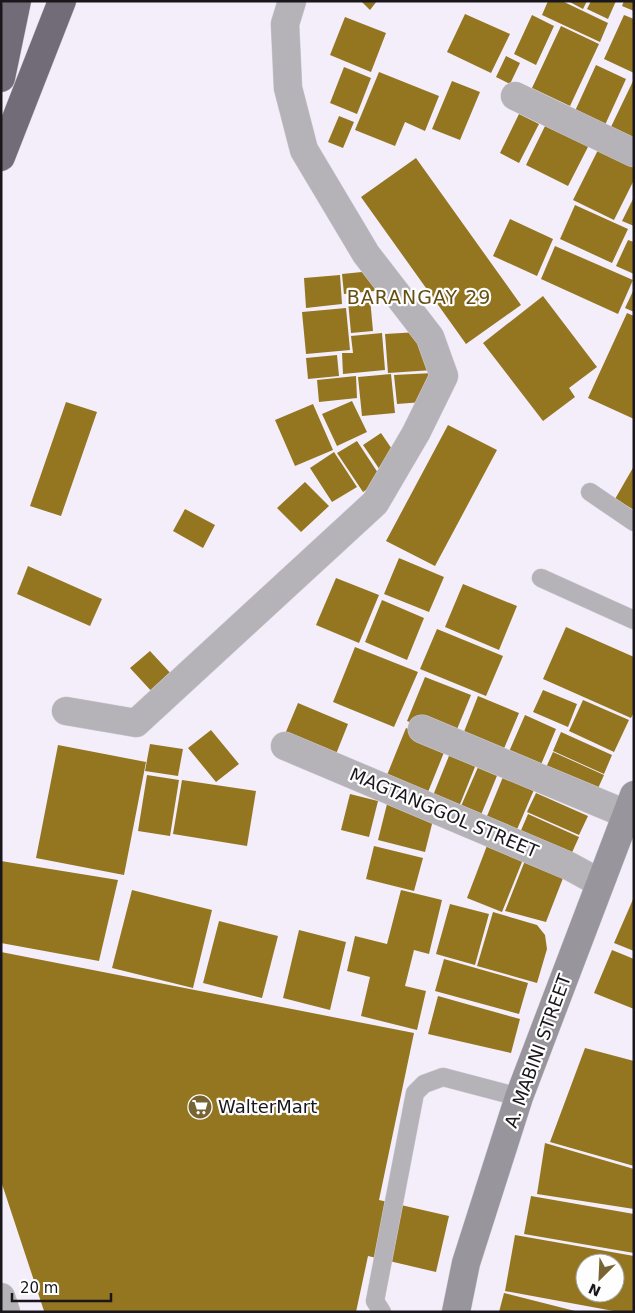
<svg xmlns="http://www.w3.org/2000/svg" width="635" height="1313" font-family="'DejaVu Sans',sans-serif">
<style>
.building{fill:#947621;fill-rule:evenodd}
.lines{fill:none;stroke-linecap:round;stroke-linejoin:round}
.lane-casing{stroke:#d1ccd7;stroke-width:19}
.street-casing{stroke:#d1ccd7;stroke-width:29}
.secondary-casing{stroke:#d1ccd7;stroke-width:29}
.highway-casing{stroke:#d1ccd7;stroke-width:29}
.lane{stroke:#b5b3b8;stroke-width:18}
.street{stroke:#b5b3b8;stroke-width:28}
.secondary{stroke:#98959c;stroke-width:28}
.highway{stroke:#716c77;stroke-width:28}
.labels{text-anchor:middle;stroke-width:4.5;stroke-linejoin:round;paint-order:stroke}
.street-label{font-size:18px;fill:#1a171c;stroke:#fefefe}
.poi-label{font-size:18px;fill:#1a171c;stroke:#fefefe;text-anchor:start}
.neighbourhood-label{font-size:19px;letter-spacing:1px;fill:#654f13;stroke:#fefefe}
</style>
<rect width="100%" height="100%" fill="#f4eefb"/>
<!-- building -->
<path class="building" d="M361 1H377L370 10Z
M548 1H562L608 23 600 42 542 15Z
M568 1H587L583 9Z
M591 1H616L608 19 587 9Z
M624 1H634V11L622 6Z
M465 14 510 34 491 73 447 52Z
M532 15 554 26 536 65 514 54Z
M624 15 634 19V73L604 59Z
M345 17 386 33 371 72 330 55Z
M561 26 599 44 570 106 532 88Z
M506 56 520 63 510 84 496 77Z
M596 65 626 79 605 125 575 111Z
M344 67 371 78 357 114 330 103Z
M379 72 439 96 425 131 405 122 395 146 355 130Z
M634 79V142L609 131Z
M452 81 480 92 460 140 432 129Z
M519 114 539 124 519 163 500 153Z
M339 116 354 122 343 148 328 142Z
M546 124 589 145 568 186 526 165Z
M599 148 634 165V180L614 220 573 200Z
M416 158 521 305 466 344 361 197Z
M634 197V226L622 221Z
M575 205 628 229 612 263 560 239Z
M510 219 553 239 537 276 493 256Z
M628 240 634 242V274L616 266Z
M555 246 633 280 618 314 541 279Z
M372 271 384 290 344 294 342 274Z
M340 275 342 304 306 308 304 278Z
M634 289V312L625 308Z
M543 296 597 367 569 388 575 397 543 421 483 343Z
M370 298 373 331 351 333 348 301Z
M346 308 350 350 306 354 302 312Z
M627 313 634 316V419L588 398Z
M418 332 433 370 388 373 385 334Z
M382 333 385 370 343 374 342 353H353L351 336Z
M337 355 339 376 308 379 306 358Z
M433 373 423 402 397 404 394 375Z
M391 374 395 413 362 416 358 377Z
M356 376 357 398 319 402 317 380Z
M352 401 367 432 337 446 322 414Z
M66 402 97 412 61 516 30 506Z
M313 404 333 450 295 466 275 420Z
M448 425 497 450 435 566 386 541Z
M381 433 398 458 380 470 363 445Z
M357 441 382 479 363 492 337 453Z
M334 452 357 487 332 502 310 468Z
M634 466V510L615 499Z
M305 482 329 506 301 532 277 508Z
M185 509 215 525 203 548 173 531Z
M399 558 444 577 429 612 384 594Z
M28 566 102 599 90 626 17 594Z
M336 578 379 595 359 643 316 625Z
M463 584 517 606 499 650 445 627Z
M382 600 424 618 407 660 365 642Z
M566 627 634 657V712L631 718 543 679Z
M437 629 503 656 486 696 420 669Z
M355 647 418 672 394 727 333 702Z
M150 651 174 677 154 694 130 668Z
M425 677 471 695 453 739 407 721Z
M543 690 577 704 568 727 533 712Z
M478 696 519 713 500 758 460 742Z
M583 700 629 720 614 752 569 731Z
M298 703 348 724 336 754 285 734Z
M525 715 556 729 537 774 505 761Z
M406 728 447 745 426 797 385 780Z
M211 730 239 764 216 782 188 748Z
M561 732 612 755 604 774 553 751Z
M150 744 183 749 178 776 145 771Z
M58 745 146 762 124 875 36 858Z
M453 746 479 757 458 809 432 798Z
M553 752 604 775 595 795 544 772Z
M482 758 501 766 478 822 458 813Z
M505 772 536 785 515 834 485 821Z
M147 775 179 780 170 836 138 831Z
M182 780 256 791 247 846 173 834Z
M536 793 588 816 579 835 527 812Z
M350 794 378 801 369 837 341 830Z
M388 800 435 812 425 852 378 840Z
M528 814 579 837 570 857 519 835Z
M488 843 524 857 502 912 467 898Z
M374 846 423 858 414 891 366 879Z
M526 858 565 873 546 922 505 911Z
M1 861 118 880 99 961 1 943Z
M132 890 212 910 193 988 112 968Z
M401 890 442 900 429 954 414 950 405 986 426 991 417 1030 361 1016 370 977 347 971 355 936 387 944Z
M634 897V951L614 943Z
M450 904 489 914 475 965 436 954Z
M493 912 537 925 545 935 547 949 537 983 477 966Z
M219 921 278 936 262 998 203 983Z
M299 930 346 942 330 1010 283 998Z
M612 950 634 959V1009L594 993Z
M1 952 414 1033 379 1200 449 1216 436 1272 368 1256 356 1312 44 1311 1 1181Z
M444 959 528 983 519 1014 435 991Z
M438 996 520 1019 511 1053 428 1034Z
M585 1048 634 1061V1166L550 1142Z
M545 1143 634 1169V1209L537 1194Z
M531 1196 634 1214V1253L524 1234Z
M515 1235 634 1256V1312H619L505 1291ZM585 1263H615V1293H585Z
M504 1293 575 1311V1312H499Z"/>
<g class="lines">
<defs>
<path id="lane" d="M590 492 634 522
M541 578 634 620
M382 1312 375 1301 415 1093 424 1084 443 1077 519 1097"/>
<path id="street" d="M515 96 634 153
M66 711 136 723 375 503 416 433 444 376 430 337 366 254 304 150 288 88 285 24 292 1
M422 729 626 814
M285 746 569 866 600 883
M1 1297 6 1312"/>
<path id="secondary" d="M456 1312 466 1263 519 1097 634 795"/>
<path id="highway" d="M1 78 17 1
M1 157 62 1"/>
</defs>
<!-- lane casing -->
<use href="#lane" class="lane-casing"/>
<!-- street casing -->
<use href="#street" class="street-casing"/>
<!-- secondary casing -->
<use href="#secondary" class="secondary-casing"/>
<!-- highway casing -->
<use href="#highway" class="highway-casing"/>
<!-- lane -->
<use href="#lane" class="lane"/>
<!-- street -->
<use href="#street" class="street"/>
<!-- secondary -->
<use href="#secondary" class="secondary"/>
<!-- highway -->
<use href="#highway" class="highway"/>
</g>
<!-- icons -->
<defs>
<symbol id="supermarket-disc" viewBox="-11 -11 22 22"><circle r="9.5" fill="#786433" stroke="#fefefe"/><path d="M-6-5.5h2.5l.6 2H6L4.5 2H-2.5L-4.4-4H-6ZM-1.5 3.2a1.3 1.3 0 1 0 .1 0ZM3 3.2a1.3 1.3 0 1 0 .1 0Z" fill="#fff"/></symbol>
</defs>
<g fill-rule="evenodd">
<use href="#supermarket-disc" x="186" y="1093" width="28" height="28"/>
</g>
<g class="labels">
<!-- street labels -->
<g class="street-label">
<text transform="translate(444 813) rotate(23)" y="6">MAGTANGGOL STREET</text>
<text transform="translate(538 1051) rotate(-70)" y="6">A. MABINI STREET</text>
</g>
<!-- poi labels -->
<g class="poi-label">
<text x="218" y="1113">WalterMart</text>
</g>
<!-- neighbourhood labels -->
<g class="neighbourhood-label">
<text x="419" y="304">BARANGAY 29</text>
</g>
</g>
<!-- border -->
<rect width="635" height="1313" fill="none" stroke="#1a171c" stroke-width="5"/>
<!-- north arrow -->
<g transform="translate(600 1278) rotate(204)"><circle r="24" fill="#fefefe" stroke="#a3a2a4"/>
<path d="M0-4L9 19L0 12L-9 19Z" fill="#786433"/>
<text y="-8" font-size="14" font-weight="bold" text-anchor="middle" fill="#1a171c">N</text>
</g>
<!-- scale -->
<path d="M12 1293v8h99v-8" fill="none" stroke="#1a171c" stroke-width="2.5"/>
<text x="20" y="1293" font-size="15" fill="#1a171c" stroke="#fefefe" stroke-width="4" paint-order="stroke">20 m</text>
</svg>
